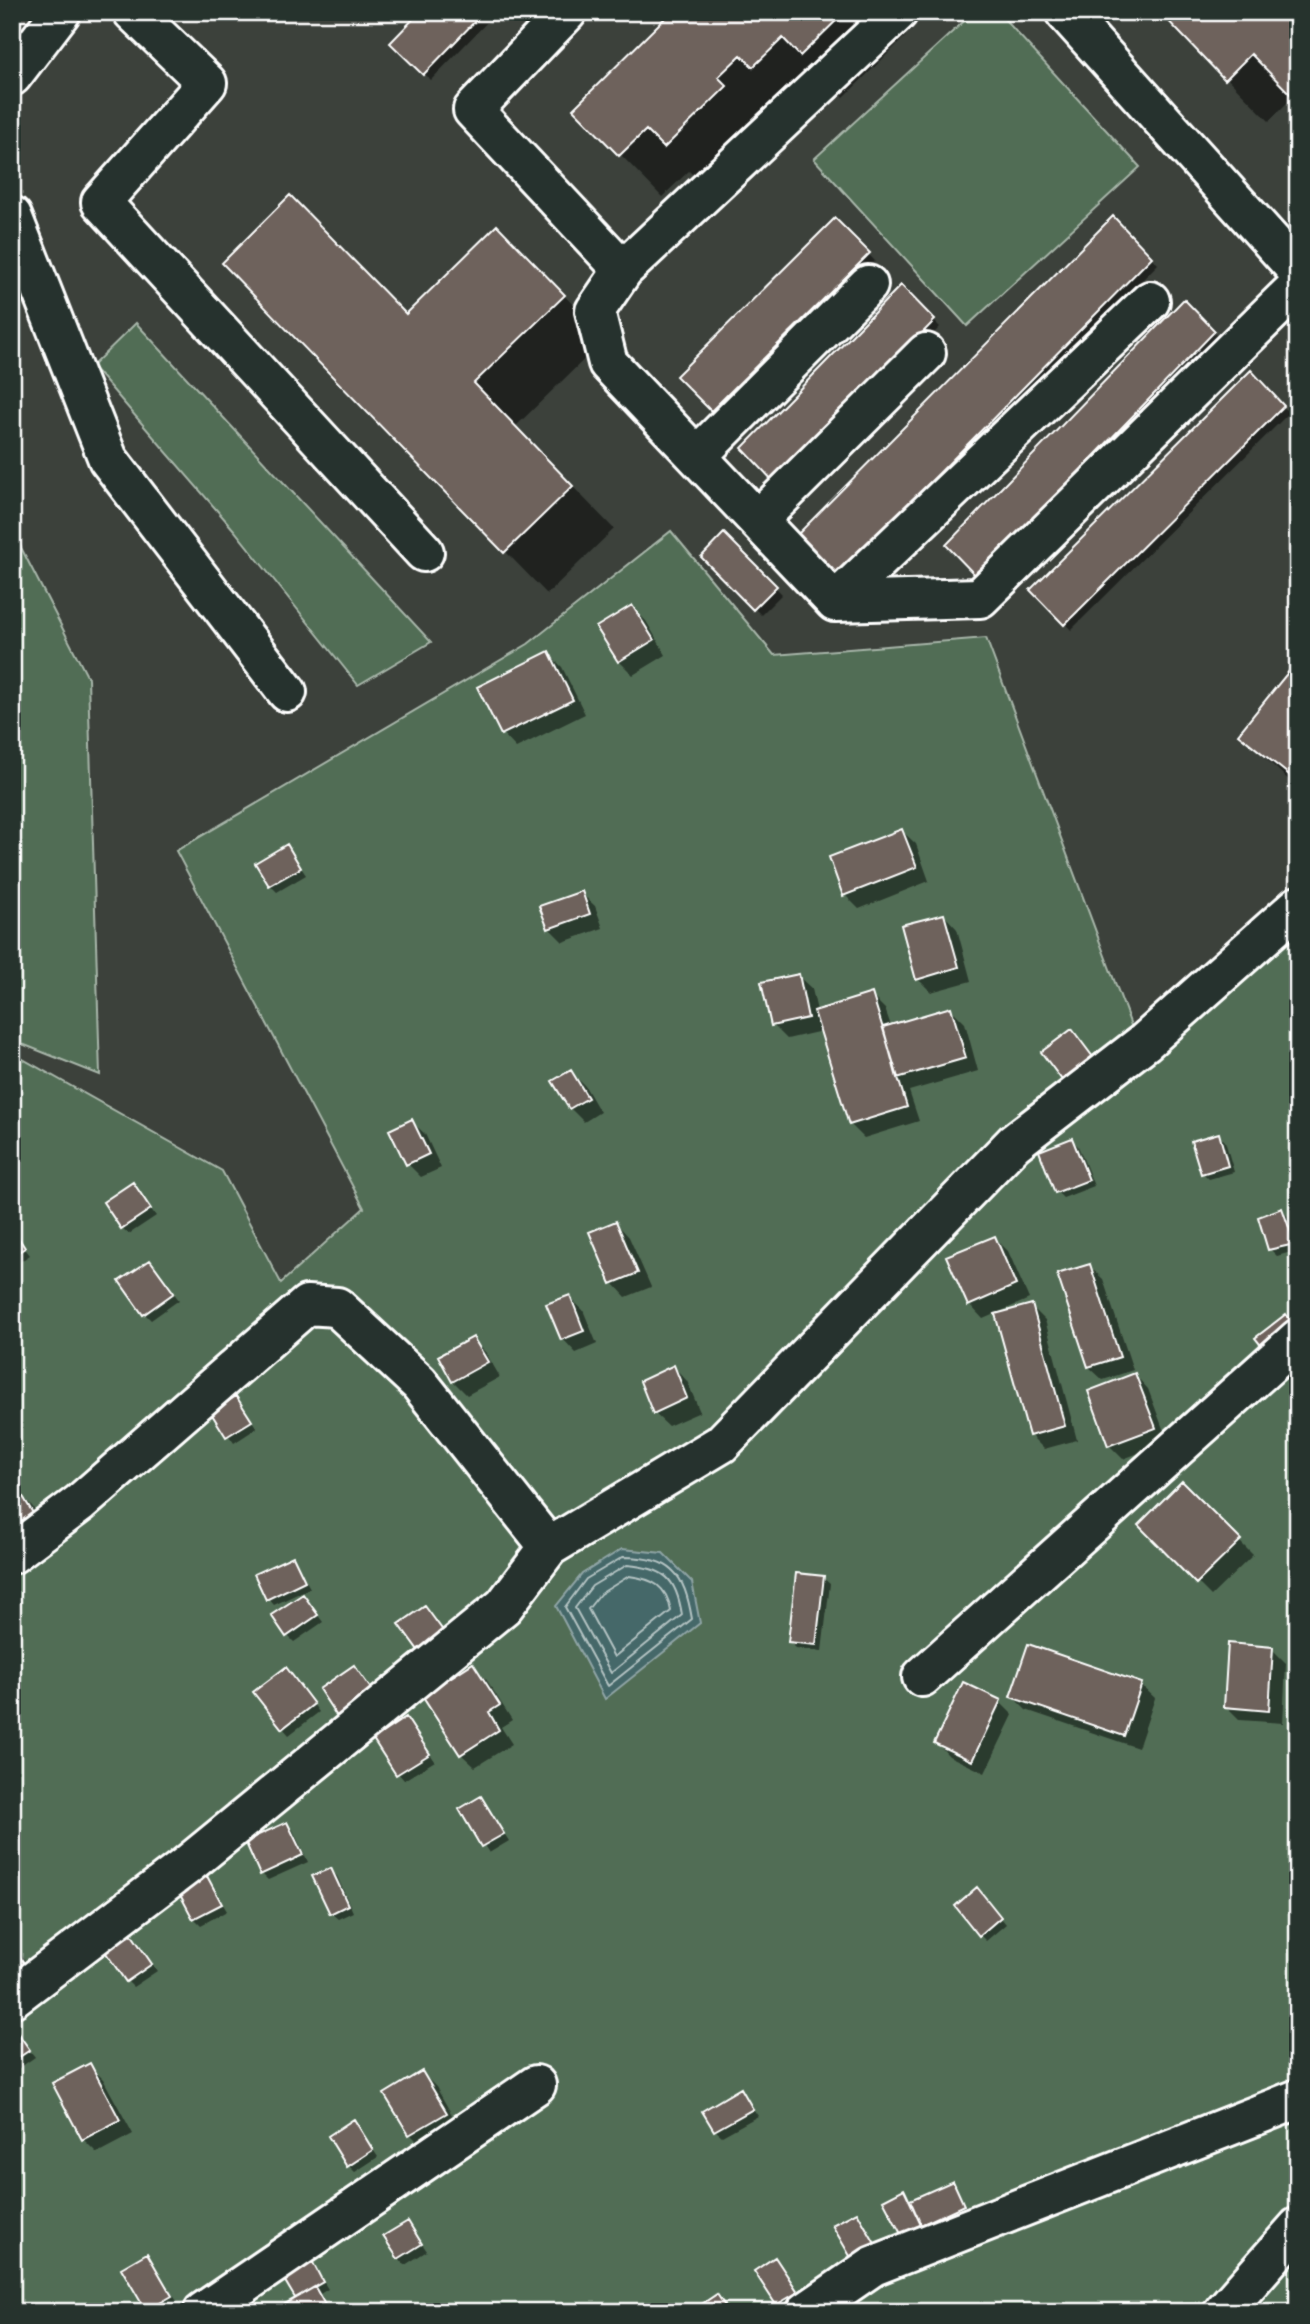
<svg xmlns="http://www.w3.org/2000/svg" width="1310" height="2324" font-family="'Playpen Sans',sans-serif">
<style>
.green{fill:#516d55;stroke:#a8b6aa;stroke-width:2}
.water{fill:#446869;stroke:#8fa4a5;stroke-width:2}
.shadow{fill:#0007}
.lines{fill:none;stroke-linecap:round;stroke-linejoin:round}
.shore{stroke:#b4c3c3;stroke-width:2}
.building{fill:#6e625b;stroke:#fff;stroke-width:2}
.minor-casing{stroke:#fff;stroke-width:44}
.minor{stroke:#26332d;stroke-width:38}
</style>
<rect width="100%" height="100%" fill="#3c413b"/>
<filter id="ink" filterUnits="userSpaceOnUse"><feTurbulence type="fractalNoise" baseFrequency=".0143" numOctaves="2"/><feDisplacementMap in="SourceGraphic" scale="14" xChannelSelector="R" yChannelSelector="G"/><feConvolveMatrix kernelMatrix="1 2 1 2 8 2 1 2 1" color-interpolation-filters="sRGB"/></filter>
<g filter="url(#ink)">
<!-- green -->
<path class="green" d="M974 12H998L1140 167 967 326 814 159Z
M136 323 431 642 358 685 234 530 92 366Z
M12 530 88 678 100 1075 12 1040Z
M671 531 774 655 986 638 1144 1060 1298 927V2312H12V1053L222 1171 281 1283 364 1208 176 851 528 644Z"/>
<!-- water -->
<path class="water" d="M622 1549 663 1553 692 1582 700 1623 605 1699 556 1606 582 1574Z"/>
<!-- shadow -->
<path class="shadow" d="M422 12H497L431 80 393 43Z
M674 12H902L892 22 906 36 844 97 826 80 707 189 689 171 662 197 576 109Z
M1162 12H1298L1294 96 1269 121Z
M1113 218 1158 264 846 581Z
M835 220 875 261 718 416 678 376Z
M224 263 407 316 539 270 606 338 515 427 614 529 547 594Z
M901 288 940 327 782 488Z
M1184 302 1220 339 985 583Z
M1251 373 1289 413 1071 630 1033 590Z
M724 535 782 594 761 615 703 557Z
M632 607 646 621 666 655 633 675 619 661Z
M548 653 562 667 585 714 516 748 503 734 479 687Z
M1298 662V789L1240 734Z
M902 831 916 844 929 881 859 909 845 895Z
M287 847 306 875 277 892 270 885Z
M581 893 595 906 603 928 563 942 549 928Z
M944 915 957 929 971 981 931 992 918 979Z
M798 976 812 989 817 1011 871 995 885 1009 891 1026 951 1009 965 1023 978 1071 909 1091 919 1121 864 1138 850 1124 822 1031 787 1039 773 1025Z
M1072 1032 1105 1072 1077 1093 1044 1053Z
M571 1072 585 1086 600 1112 584 1122 570 1108Z
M411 1121 425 1134 441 1168 421 1177 408 1164Z
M1218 1135 1225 1141 1234 1172 1209 1179 1203 1173Z
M1072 1140 1078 1146 1094 1186 1063 1198 1057 1192Z
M132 1184 156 1216 129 1234 122 1228Z
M1281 1210 1288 1216 1298 1250 1277 1256 1270 1249Z
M616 1223 629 1237 651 1287 626 1297 613 1283Z
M12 1232 30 1255 12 1267Z
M995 1238 1008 1251 1029 1299 983 1319 970 1305Z
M150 1262 179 1300 151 1320 145 1314Z
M1089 1266 1103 1279 1133 1370 1103 1380 1089 1367Z
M569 1297 583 1310 597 1344 576 1353 563 1339Z
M1031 1306 1045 1320 1077 1440 1044 1449 1030 1435Z
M473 1339 486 1353 500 1377 467 1395 453 1381Z
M674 1367 687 1381 700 1412 668 1426 654 1413Z
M1135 1375 1148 1389 1168 1442 1123 1459 1109 1445Z
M236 1399 257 1428 234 1443 213 1413Z
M1182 1484 1253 1555 1211 1596 1140 1525Z
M18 1492 32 1506 51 1537 12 1562Z
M293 1558 310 1588 274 1605 268 1598Z
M823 1578 830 1584 822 1651 796 1648 790 1642Z
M303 1596 323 1622 294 1642 288 1636Z
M1272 1649 1286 1663 1283 1723 1240 1720 1226 1706Z
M472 1666 486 1679 512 1720 501 1727 512 1744 475 1767 461 1754Z
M292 1676 319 1712 289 1735 283 1728Z
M1141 1685 1155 1698 1138 1748 1026 1710 1012 1696Z
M1000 1702 1013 1715 985 1773 949 1756 936 1742Z
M406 1719 435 1761 404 1780 398 1773Z
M481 1798 509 1841 489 1853 461 1809Z
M287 1824 293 1830 308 1862 268 1880 262 1874Z
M331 1870 337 1876 353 1912 338 1919 331 1913Z
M207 1878 227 1911 201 1925 194 1918Z
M983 1896 1006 1924 986 1941 980 1935Z
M130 1934 157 1971 133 1987 127 1981Z
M12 1941 38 1980 12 1998Z
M12 2028 35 2057 12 2073Z
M89 2065 103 2079 133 2134 97 2153 83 2139Z
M422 2073 436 2087 459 2127 424 2148 410 2134Z
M741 2091 758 2116 722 2136 715 2130Z
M354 2122 378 2157 355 2172 348 2165Z
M953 2183 969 2211 909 2240 902 2233 903 2191 912 2201Z
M857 2214 863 2221 883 2256 835 2226Z
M408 2223 427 2251 405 2265 399 2258Z
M147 2255 178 2303 162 2312 147 2310Z
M775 2259 803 2299 784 2311 777 2304Z
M311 2262 328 2289 320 2294 330 2312H291L297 2299 284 2277Z"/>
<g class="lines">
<!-- shore -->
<path class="shore" d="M623 1557C672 1558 684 1572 692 1619L608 1686 565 1607 586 1579Z
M627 1565C664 1569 676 1576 682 1615L611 1673 575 1608 592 1586Z
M629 1576C653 1579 667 1586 671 1611L614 1657 588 1609 600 1594Z"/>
</g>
<!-- building -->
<path class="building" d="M420 12H484L423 75 390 43Z
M671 12H845L800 56 783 38 753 67 741 55 718 77 727 86 664 148 646 130 619 156 573 109Z
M1160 12H1278L1285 20 1293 12H1298V102L1251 54 1225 80Z
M290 195 406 314 497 225 565 295 474 383 573 486 504 553 222 263Z
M1113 216 1152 257 838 576 798 534Z
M835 218 870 253 711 411 676 376Z
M901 285 935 320 775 483 742 448Z
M1184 299 1215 331 977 577 946 545Z
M1251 370 1284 406 1064 625 1030 590Z
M724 533 777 586 753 610 701 557Z
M632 605 654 640 618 662 596 627Z
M549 651 573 700 501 735 477 687Z
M1298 660V782L1238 734Z
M902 829 917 867 843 896 829 857Z
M287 844 301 868 269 886 255 863Z
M582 891 590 914 548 929 539 906Z
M944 914 959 967 916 980 901 925Z
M799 974 808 1018 771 1026 761 982Z
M872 993 907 1107 849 1125 814 1011Z
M951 1007 966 1058 897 1078 883 1027Z
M1072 1029 1093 1057 1062 1080 1041 1052Z
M571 1070 588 1098 569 1109 552 1081Z
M412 1119 429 1154 406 1165 389 1130Z
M1219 1133 1228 1166 1201 1174 1191 1141Z
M1072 1138 1089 1180 1055 1193 1039 1151Z
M133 1182 151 1209 121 1229 103 1202Z
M1282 1208 1295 1244 1268 1250 1258 1217Z
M616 1221 638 1273 611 1284 589 1232Z
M13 1229 25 1248 12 1256V1230Z
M995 1236 1016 1285 968 1306 946 1256Z
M150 1260 174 1293 143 1315 119 1281Z
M1090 1264 1120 1357 1088 1367 1057 1274Z
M570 1295 584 1331 561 1340 546 1304Z
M1032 1304 1065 1426 1029 1436 995 1314Z
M1286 1314 1298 1330 1268 1354 1255 1338Z
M473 1337 488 1362 452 1382 438 1356Z
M674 1365 687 1398 653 1414 640 1381Z
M1135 1373 1156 1428 1108 1446 1088 1391Z
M236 1396 252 1421 226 1437 211 1413Z
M1182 1481 1241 1540 1196 1584 1138 1525Z
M19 1490 39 1523 12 1539V1494Z
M293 1556 305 1581 266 1600 254 1574Z
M796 1573 824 1576 816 1645 788 1642Z
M303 1594 318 1615 286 1637 271 1615Z
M425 1606 444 1632 418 1650 399 1624Z
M1228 1643 1273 1647 1269 1711 1224 1707Z
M1028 1644 1142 1683 1124 1736 1010 1697Z
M473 1663 500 1705 489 1712 499 1730 460 1755 422 1696Z
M354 1665 374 1693 338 1718 319 1689Z
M286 1667 314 1704 282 1729 253 1692Z
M963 1682 1001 1700 972 1761 934 1743Z
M406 1717 430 1754 396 1775 373 1739Z
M481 1796 504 1834 481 1847 459 1809Z
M287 1822 303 1855 260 1875 245 1841Z
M331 1868 348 1905 330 1914 312 1876Z
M207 1876 222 1904 193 1919 178 1891Z
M977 1887 1001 1917 979 1936 955 1906Z
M130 1932 152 1964 126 1982 104 1950Z
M12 1945 26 1966 12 1975Z
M12 2025 30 2050 12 2062Z
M90 2063 120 2120 82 2140 52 2083Z
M422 2071 447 2113 409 2135 384 2094Z
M741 2088 753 2109 714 2131 702 2111Z
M354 2119 373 2150 347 2167 328 2136Z
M953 2181 964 2205 921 2225 910 2200Z
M904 2189 921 2225 901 2234 883 2200Z
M857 2212 878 2249 854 2263 832 2225Z
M408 2221 422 2244 398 2259 383 2236Z
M147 2253 172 2296 146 2311 121 2268Z
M775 2257 798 2292 776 2305 754 2271Z
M311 2259 323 2282 295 2298 282 2276Z
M315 2287 329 2312H289L285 2304Z
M717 2294 729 2312H703L699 2306Z"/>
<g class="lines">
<defs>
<path id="minor" d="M133 12 207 83 101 202 424 552
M567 12 473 110 623 270
M898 12 623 270 595 311 608 363 835 602 980 598 1298 286
M1065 12 1298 271
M12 76 61 12
M12 216 108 459 287 692
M697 456 868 285
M758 520 926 353
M835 602 1150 301
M12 1554 80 1503 307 1305 337 1307 419 1383 549 1547
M922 1677 1298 1339
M12 1998 186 1866 504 1606 549 1547 721 1444 1014 1143 1145 1042 1298 906
M203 2312 536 2085
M806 2312 873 2266 1298 2099
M1223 2312 1298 2227"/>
</defs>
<!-- minor casing -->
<use href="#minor" class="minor-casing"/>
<!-- minor -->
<use href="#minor" class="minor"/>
</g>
</g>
<!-- margin -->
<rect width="1310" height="2324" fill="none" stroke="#26332d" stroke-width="42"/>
<rect x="21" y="21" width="1268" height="2282" fill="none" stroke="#fff" stroke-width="2.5" filter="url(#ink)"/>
</svg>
